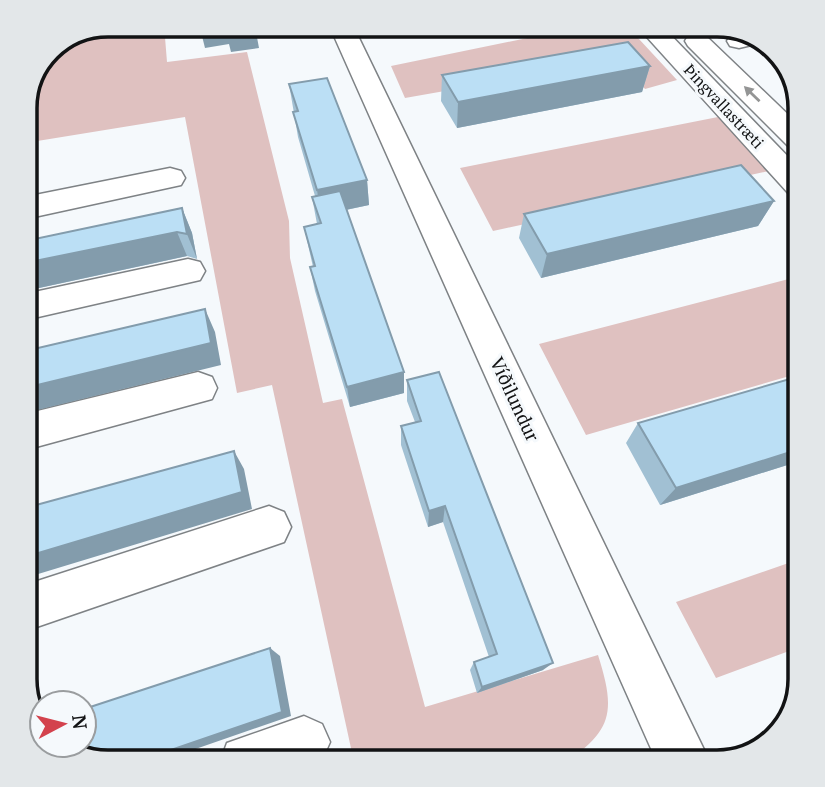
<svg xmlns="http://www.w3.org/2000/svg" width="825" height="787" font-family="'PT Serif',serif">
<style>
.green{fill:#dfc1c0}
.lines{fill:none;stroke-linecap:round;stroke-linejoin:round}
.street-casing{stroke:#7e8285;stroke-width:3}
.secondary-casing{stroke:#7e8285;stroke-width:3}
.street{fill:#fff;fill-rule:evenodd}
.secondary{fill:#fff;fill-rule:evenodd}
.wall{fill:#a1c0d3}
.shaded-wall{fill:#839cac}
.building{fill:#bbdff5;stroke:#839cac;stroke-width:2}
.oneway{fill:#949595}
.labels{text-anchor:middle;stroke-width:6;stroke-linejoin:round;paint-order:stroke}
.far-street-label{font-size:16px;fill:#121314;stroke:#f5f9fc}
.street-label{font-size:19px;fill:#121314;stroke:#f5f9fc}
.rim{fill:none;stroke:#121314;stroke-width:3.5}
</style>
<rect width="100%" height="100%" fill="#f5f9fc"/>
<!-- green -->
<path class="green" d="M108 25H164L167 62 247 52 289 221 290 258 323 403 342 399 425 707 598 655C615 709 614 730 566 762H354L272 385 237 393 185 117 25 143V102L52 47Z
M591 25H626L677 80 645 89 621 60 405 98 391 66Z
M718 117 769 171 493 231 460 168Z
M800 276V373L586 435 539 344Z
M800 559V647L716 678 676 602Z"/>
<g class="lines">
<defs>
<path id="street" d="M346 29 355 31 358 36 710 762H657L334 36 337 31Z
M740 33 760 43 739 48 730 46 727 41 730 36Z
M170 168 181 171 185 178 181 185 25 219V197Z
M188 259 200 262 205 271 200 280 25 320V294Z
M198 372 212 377 217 388 212 399 25 450V414Z
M269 506 284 512 291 527 284 542 25 631V585Z
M304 716 322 724 330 742 322 760 220 762 227 743Z"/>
<path id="secondary" d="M636 25H661L800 169V197L789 194Z
M697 34 706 36 800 126V151L790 148 688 46 685 41 688 36Z"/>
</defs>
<!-- street casing -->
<use href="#street" class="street-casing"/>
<!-- secondary casing -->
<use href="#secondary" class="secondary-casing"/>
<!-- street -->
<use href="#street" class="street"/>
<!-- secondary -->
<use href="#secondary" class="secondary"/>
</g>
<!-- wall -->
<path class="wall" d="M759 43 779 53 790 78 776 65 777 63 758 46Z
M650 66 642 92 457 128 441 101 442 75Z
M289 84 367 180 369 205 346 210 404 393 350 407 315 291 310 267H313L304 227 317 224 312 197 315 196 298 137Z
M774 201 758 226 541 278 519 238 524 214Z
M182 208 192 233 197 259 187 256 25 291V241Z
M800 376V461L660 505 626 443 638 423Z
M407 380 543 670 477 693 470 670 474 662 489 657 443 522 428 527 401 445V426L415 422 407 401Z"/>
<!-- shaded-wall -->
<path class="shaded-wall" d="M253 25H290L254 30Z
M225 28 256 32 259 48 231 52 229 44 205 48 201 32Z
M650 66 642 92 457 128 458 102Z
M367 180 369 205 321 215 317 190Z
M774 201 758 226 541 278 547 254Z
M182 208 192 233 197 259 187 234Z
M177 232 187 256 25 291V263Z
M205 309 215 332 221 365 25 413V388Z
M404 372V393L350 407 347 387Z
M800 449V461L660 505 676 488Z
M234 451 244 469 252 509 25 578V557Z
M445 506 443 522 428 527 429 511Z
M270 648 280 656 291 716 158 762H136Z
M553 663 543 670 477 693 482 687Z"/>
<!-- building -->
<path class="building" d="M199 25H253L256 32 227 36 225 28 201 32Z
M628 42 650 66 458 102 442 75Z
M327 78 367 180 317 190 293 112 298 111 289 84Z
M741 165 774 201 547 254 524 214Z
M340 191 404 372 347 387 310 267 315 266 304 227 321 223 312 197Z
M182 208 187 234 177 232 25 263V241Z
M205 309 211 343 25 388V351Z
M439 372 553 663 482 687 474 662 497 654 445 506 429 511 401 426 421 421 407 380Z
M800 376V449L676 488 638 423Z
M234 451 242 492 25 557V508Z
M270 648 282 712 136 762H108L69 745H84V709Z"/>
<!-- one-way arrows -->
<defs><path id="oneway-solid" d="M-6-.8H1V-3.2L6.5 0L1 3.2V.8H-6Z" transform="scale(1.75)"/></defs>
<use class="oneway" href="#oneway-solid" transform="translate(752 94) rotate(-136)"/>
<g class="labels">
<!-- far-street labels -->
<g class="far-street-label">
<text transform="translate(724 106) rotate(47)" y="6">Þingvallastræti</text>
</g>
<!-- street labels -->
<g class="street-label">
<text transform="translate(515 399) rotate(65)" y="7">Víðilundur</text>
</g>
</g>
<!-- crop -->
<path d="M0 0H825V787H0ZM108 37H717A71 71 0 0 1 788 108V679A71 71 0 0 1 717 750H108A71 71 0 0 1 37 679V108A71 71 0 0 1 108 37Z" fill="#e3e7e9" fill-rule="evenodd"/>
<path class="rim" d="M108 37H717A71 71 0 0 1 788 108V679A71 71 0 0 1 717 750H108A71 71 0 0 1 37 679V108A71 71 0 0 1 108 37Z"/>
<!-- north arrow -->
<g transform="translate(63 724) rotate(83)"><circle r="33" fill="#f5f9fc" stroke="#9a9d9f" stroke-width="2"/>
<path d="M0-5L12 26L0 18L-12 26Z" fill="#d3424d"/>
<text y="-10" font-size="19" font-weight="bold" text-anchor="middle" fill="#121314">N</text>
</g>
</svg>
